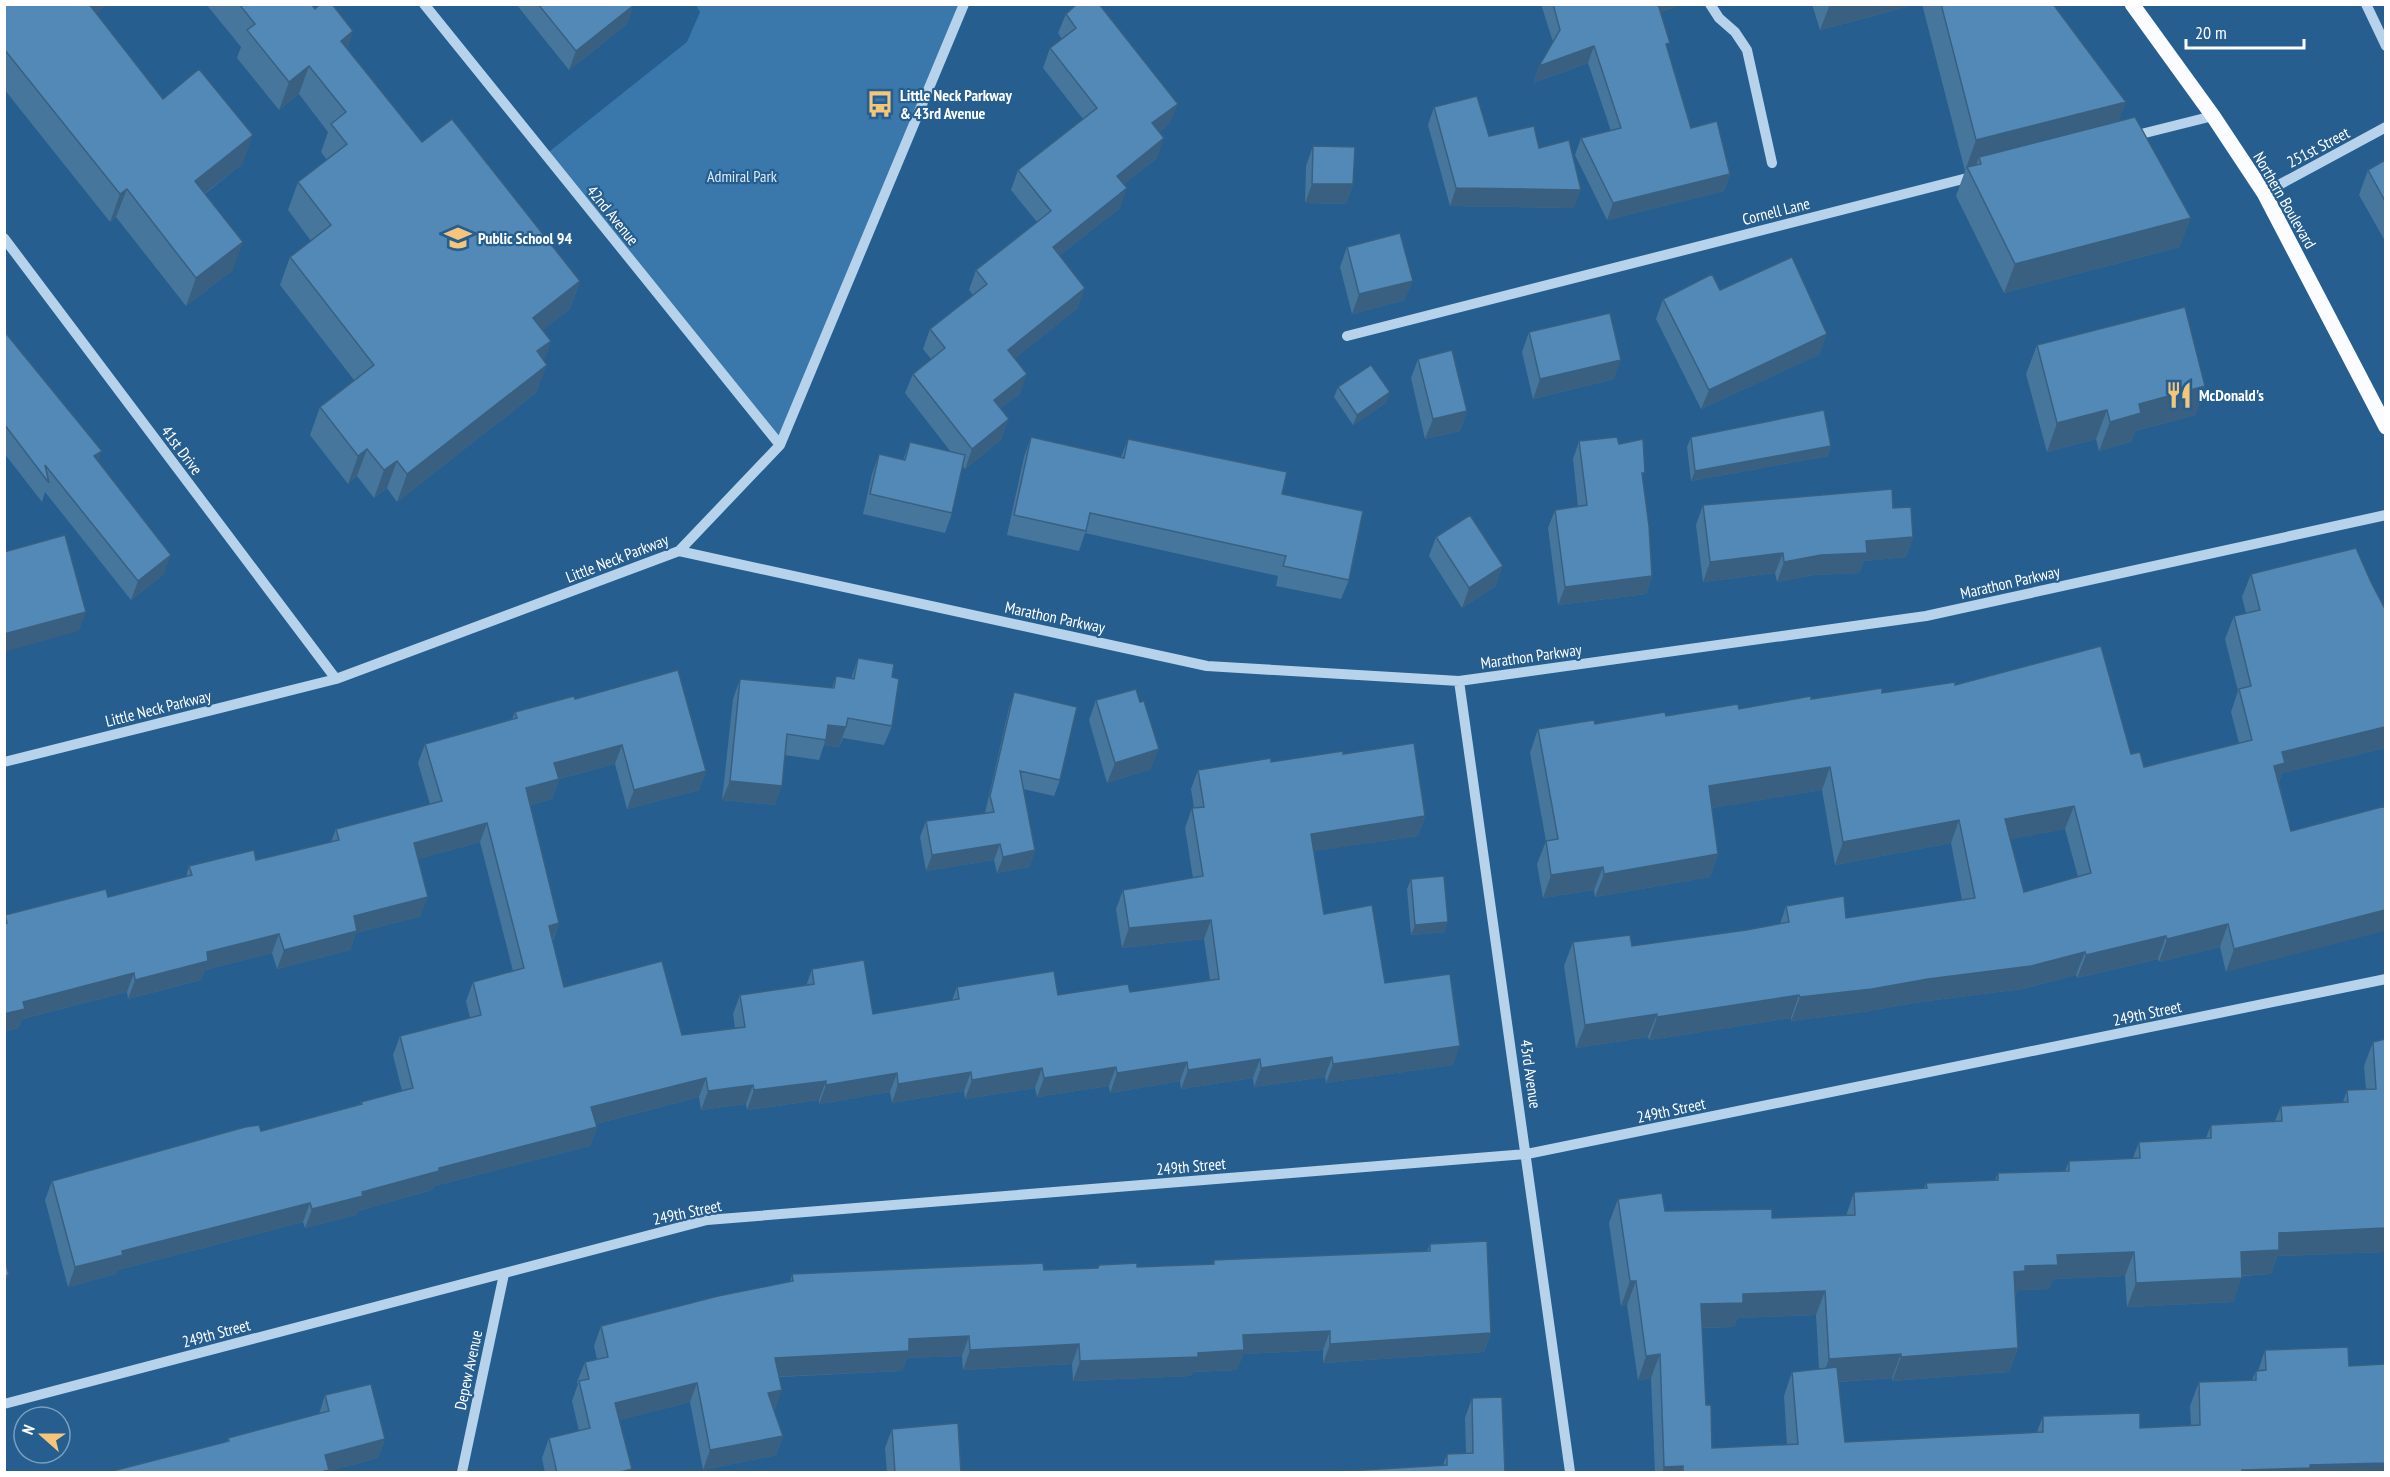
<svg xmlns="http://www.w3.org/2000/svg" width="2390" height="1477" font-family="'PT Sans Narrow',sans-serif">
<style>
.green{fill:#3a78ab}
.lines{fill:none;stroke-linecap:round;stroke-linejoin:round}
.minor{stroke:#b6d3eb;stroke-width:10}
.major{stroke:#fafcff;stroke-width:15}
.wall{fill:#47769d;fill-rule:evenodd}
.shaded-wall{fill:#396080}
.building{fill:#5289b7;stroke:#396080;stroke-width:1.5;fill-rule:evenodd}
.labels{text-anchor:middle;stroke-width:4.5;stroke-linejoin:round;paint-order:stroke}
.poi-label{font-size:16px;font-weight:bold;fill:#fff;stroke:#255e8f;text-anchor:start}
.street-label{font-size:16px;fill:#fff;stroke:#255e8f}
.park-label{font-size:16px;fill:#dbebf8;stroke:#255e8f}
</style>
<rect width="100%" height="100%" fill="#255e8f"/>
<!-- green -->
<path class="green" d="M696 5H964L780 445 545 155 687 42 700 12Z"/>
<g class="lines">
<!-- minor -->
<path class="minor" d="M424 4 780 445
M1710 4 1719 18 1735 32 1747 50 1772 163
M2366 4 2386 46
M2129 137 2213 116
M2264 193 2386 127
M4 238 336 679
M1347 336 1975 176
M679 551 1207 666 1459 681 1926 616 2386 515
M1459 681 1570 1472
M4 762 336 679 679 551 780 445 964 4
M4 1404 707 1220 1527 1154 2386 979
M462 1472 504 1274"/>
<!-- major -->
<path class="major" d="M2132 4 2213 116 2264 193 2386 427"/>
</g>
<!-- wall -->
<path class="wall" d="M4 4 96 14 163 99 243 163 205 194 233 270 186 306 116 217 110 222 4 89Z
M206 4H311L315 9 353 31 347 48 422 142 580 281 570 309 543 330 551 341 544 360 537 392 397 502 387 488 374 498 357 476 348 484 310 435 320 407 354 380 280 285 290 257 311 241 288 210 298 182 327 160 321 152 328 132 299 94 279 110 237 58 241 47Z
M516 4H634L627 24 569 70Z
M1541 4H1684L1661 12 1667 50 1691 128 1730 174 1724 191 1607 220 1575 155 1581 138 1611 131 1588 63 1533 83 1539 66 1553 42Z
M1812 4H1918L1820 30Z
M1922 4H2053L2119 121 2180 247 2004 293 1956 196 1965 171Z
M1066 14 1170 123 1159 132 1157 158 1124 184 1120 208 1059 256 1078 308 1015 358 1020 394 1001 408 1002 439 965 469 963 466 952 513 945 533 863 514 872 474 879 454 903 460 910 442 951 452 905 393 913 374 931 359 923 349 930 329 973 295 969 290 976 270 1037 222 1011 190 1018 170 1083 119 1043 68 1050 48 1062 39 1058 33Z
M1434 107 1489 136 1539 148 1574 208 1450 206 1428 125Z
M1313 146 1353 184 1346 204 1305 203 1306 166Z
M2385 160V241L2359 195 2368 170Z
M1347 247 1405 300 1352 314 1340 267Z
M1720 290 1820 354 1701 409 1656 319 1663 299Z
M4 331 98 461 164 574 131 600 45 492 42 502 4 453Z
M1529 332 1614 379 1533 399 1522 352Z
M2037 345 2205 386 2195 415 2135 431 2131 442 2099 451 2096 439 2047 452 2026 374Z
M1418 359 1467 411 1460 431 1425 439 1411 378Z
M1338 387 1387 402 1353 425 1334 397Z
M1031 437 1121 457 1128 439 1282 494 1349 580 1341 599 1276 586 1278 576 1085 533 1079 551 1007 535 1024 457Z
M1691 437 1831 446 1828 456 1691 481 1687 447Z
M1579 441 1619 444 1643 480 1652 576 1646 594 1558 605 1548 528 1555 510 1578 507 1573 459Z
M1703 505 1893 508 1913 537 1906 557 1864 561 1859 573 1814 575 1777 582 1775 573 1703 582 1696 525Z
M1436 537 1496 586 1462 608 1429 556Z
M2251 574 2371 582 2385 609V748L2282 773 2279 782 2291 831 2226 972 2220 947 2159 962 2158 959 2077 978 2076 975 2023 989 1920 1002 1863 1012 1791 1021V1018L1649 1040 1648 1037 1576 1048 1564 966 1573 942 1632 946 1746 930 1780 924 1786 906 1846 918 1962 900 1951 843 1835 865 1822 790 1712 808 1718 854 1710 877 1595 897 1594 890 1543 898 1537 864 1546 841 1530 753 1538 729 1739 709 1811 699 1882 693 1955 685 2131 754 2144 767 2239 743 2231 712 2238 691 2225 639 2234 616 2246 613 2242 597ZM2065 829 2078 877 2024 892 2010 839Z
M858 658 892 677V726L884 745 843 738 839 747 824 745 819 760 785 755 775 805 722 800 733 699 740 679 832 688 836 676 851 679Z
M1014 692 1060 780 1054 796 1023 789 1035 850 1029 867 997 873 994 860 926 871 920 837 926 821 985 813 1009 708Z
M575 699 706 771 699 790 627 809 615 764 559 779 552 799 530 805 559 923 553 941 564 987 682 1035 735 1028 733 1014 740 995 806 986 812 969 873 1014 952 1000 957 987 1058 995 1130 992 1210 980 1204 939 1122 948 1116 909 1123 890 1193 878 1185 828 1192 808H1194L1191 789 1198 770 1343 754 1425 816 1418 836 1314 851 1324 914 1385 983 1453 1065 1326 1083 1325 1077 1254 1087 1253 1078 1181 1089 1180 1081 1110 1093 1109 1086 1037 1097 1035 1088 965 1099 964 1091 892 1103 890 1092 819 1104V1100L747 1110 746 1104 701 1110 699 1097 596 1124 597 1127 590 1146 434 1186 432 1190 358 1211 356 1215 305 1228 303 1222 118 1270 116 1274 68 1287 45 1200 52 1181 261 1131 360 1104 361 1102 402 1091 393 1055 400 1036 470 1018 466 1001 473 982 513 971 480 842 418 859 421 916 356 933 350 950 277 969 272 953 205 970 201 980 128 999 127 992 22 1019 18 1028 4 1032V917L5 915 108 897 186 877 189 866 256 860 331 842 336 829 430 804 418 763 425 744 512 719 515 712Z
M1096 700 1151 769 1107 783 1089 720Z
M1411 879 1445 932 1411 935 1407 889Z
M2385 1039V1252L2277 1256 2271 1274 2242 1276 2233 1302 2127 1307 2125 1276 2053 1279 2049 1289 2018 1290 2015 1295 2018 1348 2009 1372 1892 1381V1378L1839 1382 1845 1442 2037 1432 2043 1416 2140 1428 2191 1426 2190 1406 2199 1382 2252 1380 2256 1371H2258L2265 1350 2349 1366 2385 1473H1655L1651 1378 1638 1380 1627 1305 1621 1306 1609 1223 1618 1199 1665 1211 1772 1218 1846 1216 1854 1192 1924 1188 1926 1183 1995 1180 1998 1173 2065 1171 2069 1161 2133 1158 2139 1142 2206 1138 2211 1125 2275 1121 2281 1106 2343 1102 2347 1090H2366L2364 1066 2373 1042ZM1816 1315 1819 1369 1792 1372 1784 1396 1787 1445 1712 1448 1706 1405 1702 1328 1734 1327 1737 1318Z
M1430 1244 1491 1333 1484 1352 1323 1363V1350L1243 1354 1237 1370 1193 1372 1191 1376 1073 1381 1072 1364 963 1370 962 1356 907 1358 902 1371 779 1377 775 1410H774L783 1436 776 1455 703 1470 690 1402 619 1420 630 1473H545L542 1458 549 1438 579 1431 572 1401 578 1384 577 1382 585 1362 597 1359 594 1346 601 1326 790 1281 792 1274 1044 1270 1098 1268 1099 1265 1137 1267 1213 1264 1214 1260 1427 1251Z
M325 1395 385 1439 378 1458 328 1471 227 1441 228 1438 319 1414Z
M1472 1398 1505 1473 1443 1465 1447 1454H1466L1465 1418Z
M892 1429 961 1473H887L885 1448Z"/>
<!-- shaded-wall -->
<path class="shaded-wall" d="M86 4H108L77 30Z
M1659 4H1684L1656 14Z
M1830 4H1918L1820 30Z
M634 5 627 24 569 70 576 51Z
M353 31 343 59 341 41Z
M1594 46 1588 63 1533 83 1539 66Z
M309 66 299 94 279 110 289 82Z
M2126 102 2115 133 1981 164 1979 157 1975 169 1967 167 1965 171 1976 140Z
M1178 104 1170 123 1145 143 1152 123Z
M253 135 243 163 185 209 195 181Z
M1164 138 1157 158 1110 196 1117 176Z
M1730 174 1724 191 1607 220 1613 203Z
M1312 184H1353L1346 204 1305 203Z
M1127 188 1120 208 1045 267 1053 247Z
M1456 188 1581 190 1574 208 1450 206Z
M127 189 116 217 110 222 120 194Z
M2191 218 2180 247 2004 293 2015 264Z
M243 242 233 270 186 306 196 278Z
M580 281 570 309 523 346 533 318Z
M1413 281 1405 300 1352 314 1359 294Z
M1085 288 1078 308 1001 370 1008 350Z
M1827 334 1820 354 1701 409 1709 390Z
M551 341 541 369 537 351Z
M1621 360 1614 379 1533 399 1540 379Z
M547 365 537 392 397 502 407 474Z
M1027 374 1020 394 987 419 994 400Z
M2205 386 2195 415 2135 431 2131 442 2099 451 2110 422 2139 404Z
M1390 392 1387 402 1353 425 1357 415Z
M2107 410 2096 439 2047 452 2057 423Z
M1467 411 1460 431 1425 439 1433 419Z
M1009 419 1002 439 965 469 972 449Z
M1831 446 1828 456 1691 481 1695 471Z
M367 449 357 476 348 484 358 456Z
M102 451 95 470 94 456Z
M397 461 387 488 374 498 384 470Z
M1913 537 1906 557 1864 561 1859 573 1814 575 1777 582 1784 562 1866 541Z
M1783 553 1775 573 1703 582 1710 562Z
M171 555 164 574 131 600 138 581Z
M1503 566 1496 586 1462 608 1469 588Z
M1652 576 1646 594 1558 605 1565 587Z
M86 612 79 631 4 652V634Z
M828 725 846 727 839 747 824 745Z
M2385 727V748L2282 773 2277 787 2274 766 2282 752Z
M622 745 615 764 547 782 554 763Z
M1159 749 1151 769 1107 783 1115 763Z
M1830 767 1822 790 1700 810 1709 786Z
M706 771 699 790 627 809 634 790Z
M559 779 552 799 519 808 526 788Z
M730 781 782 786 775 805 722 800Z
M2074 806 2065 829 1996 842 2005 819Z
M1425 816 1418 836 1304 853 1311 834Z
M1959 820 1951 843 1835 865 1843 842Z
M487 823 480 842 407 862 414 843Z
M1000 844 994 860 926 871 932 855Z
M1035 850 1029 867 997 873 1003 857Z
M1718 854 1710 877 1595 897 1604 874Z
M1603 867 1594 890 1543 898 1551 875Z
M428 897 421 916 356 933 350 950 277 969 284 950 354 916Z
M2385 910V931L2226 972 2234 949Z
M1211 920 1204 939 1122 948 1129 928Z
M1448 922 1445 932 1411 935 1415 925Z
M559 923 552 942 549 926Z
M2228 924 2220 947 2159 962 2167 939Z
M279 934 272 953 205 970 201 980 128 999 135 980 207 952Z
M2166 936 2158 959 2077 978 2086 955Z
M2085 952 2076 975 2023 989 1920 1002 1863 1012 1791 1021 1800 997Z
M134 973 127 992 22 1019 18 1028 4 1032V1014L23 1002Z
M1799 995 1791 1018 1649 1040 1657 1017Z
M1657 1014 1648 1037 1576 1048 1585 1025Z
M1460 1046 1453 1065 1326 1083 1333 1064Z
M1332 1057 1325 1077 1254 1087 1261 1068Z
M1260 1059 1253 1078 1181 1089 1188 1070Z
M1187 1062 1180 1081 1110 1093 1117 1073Z
M1116 1067 1109 1086 1037 1097 1044 1078Z
M1042 1068 1035 1088 965 1099 972 1080Z
M971 1072 964 1091 892 1103 898 1084Z
M897 1073 890 1092 819 1104 826 1085Z
M706 1078 699 1097 584 1127 591 1107Z
M826 1081 819 1100 747 1110 754 1090Z
M753 1085 746 1104 701 1110 708 1091Z
M597 1127 590 1146 434 1186 432 1190 358 1211 356 1215 305 1228 312 1209 439 1168Z
M310 1203 303 1222 118 1270 116 1274 68 1287 75 1267 122 1251Z
M2385 1228V1252L2277 1256 2271 1274 2232 1276 2241 1252 2279 1233Z
M2134 1252 2125 1276 2053 1279 2049 1289 2018 1290 2016 1295 2005 1296 2014 1272 2025 1266 2057 1255Z
M9 1275 4 1286V1276Z
M2242 1278 2233 1302 2127 1307 2136 1283Z
M1630 1281H1636L1627 1305 1621 1306Z
M1825 1291 1816 1315 1737 1318 1734 1327 1692 1328 1701 1304 1743 1294Z
M1330 1331 1323 1350 1243 1354 1237 1370 1193 1372 1191 1376 1073 1381 1080 1361 1243 1335Z
M1491 1333 1484 1352 1323 1363 1330 1344Z
M969 1336 962 1356 907 1358 902 1371 768 1377 775 1358 909 1339Z
M1079 1344 1072 1364 963 1370 970 1350Z
M2018 1348 2009 1372 1892 1381 1901 1357Z
M1660 1354 1651 1378 1638 1380 1646 1356Z
M1901 1354 1892 1378 1820 1383 1829 1359Z
M697 1383 690 1402 608 1423 615 1403Z
M782 1390 775 1410 761 1413 768 1393Z
M783 1436 776 1455 703 1470 710 1450Z
M385 1439 378 1458 328 1471V1473H318L325 1455Z
M2385 1463V1473H2242V1470L2310 1465Z
M1683 1466 1681 1473H1662L1664 1467Z
M632 1469 630 1473H617Z"/>
<!-- building -->
<path class="building" d="M4 4H89L163 99 199 69 253 135 195 181 243 242 196 278 127 189 120 194 4 49Z
M239 4H311L315 9 320 4H332L353 31 341 41 422 142 452 119 580 281 533 318 551 341 537 351 547 365 407 474 397 461 384 470 367 449 358 456 320 407 374 365 290 257 331 225 298 182 347 144 331 124 346 112 309 66 289 82 247 30 255 24Z
M538 4H634V5L576 51Z
M1077 4H1099L1178 104 1152 123 1164 138 1117 176 1127 188 1053 247 1085 288 1008 350 1027 374 994 400 1009 419 972 449 913 374 945 348 930 329 987 284 976 270 1051 211 1018 170 1097 108 1050 48 1076 28 1066 14Z
M1553 4H1658L1670 43 1666 44 1691 128 1717 121 1730 174 1613 203 1581 138 1621 128 1594 46 1539 66 1560 30Z
M1941 4H2053L2126 102 1976 140Z
M1477 96 1489 136 1534 126 1539 148 1569 140 1581 190 1456 188 1434 107Z
M2135 117 2191 218 2015 264 1967 167 1981 164 1979 157Z
M1313 146 1355 147 1353 184H1312Z
M2385 160V201L2368 170Z
M1400 233 1413 281 1359 294 1347 247Z
M1792 257 1827 334 1709 390 1663 299 1712 274 1720 290Z
M2185 307 2205 386 2139 404 2141 413 2110 422 2107 410 2057 423 2037 345Z
M1610 313 1621 360 1540 379 1529 332Z
M4 331 102 451 94 456 171 555 138 581 45 465 49 483 4 424Z
M1452 350 1467 411 1433 419 1418 359Z
M1371 365 1390 392 1357 415 1338 387Z
M1824 410 1831 446 1695 471 1691 437Z
M1031 437 1124 458 1128 439 1287 472 1282 494 1363 511 1349 580 1283 566 1286 556 1090 513 1086 531 1014 515Z
M1617 437 1619 444 1643 439 1645 473H1642L1649 526 1652 576 1565 587 1555 510 1587 505 1579 441Z
M910 442 965 455 952 513 870 494 879 454 905 460Z
M1892 489 1893 508 1911 507 1913 537 1866 541 1867 553 1821 555 1784 562 1783 553 1710 562 1703 505Z
M1470 515 1503 566 1469 588 1436 537Z
M65 535 86 612 4 634V552Z
M2356 548 2371 582 2385 609V727L2282 752 2285 763 2274 766 2291 831 2385 806V910L2234 949 2228 924 2167 939 2166 936 2086 955 2085 952 2031 966 1928 979 1872 989 1800 997 1799 995 1657 1017V1014L1585 1025 1573 942 1630 935 1632 946 1746 930 1789 922 1786 906 1844 896 1846 918 1975 898 1959 820 1843 842 1830 767 1709 786 1718 854 1604 874 1603 867 1551 875 1546 841 1558 839 1538 729 1594 720 1595 724 1665 712 1666 716 1738 704 1739 709 1811 696V699L1882 688V693L1955 682V685L2101 646 2131 754 2140 752 2144 767 2252 740 2239 689 2251 686 2234 616 2260 610 2251 574ZM2074 806 2091 873 2024 892 2005 819Z
M858 658 894 664 892 677 899 679 892 726 848 718 846 727 828 725 826 740 787 734 782 786 730 781 740 679 834 688 836 676 854 679Z
M678 670 706 771 634 790 622 745 554 763 559 779 526 788 559 923 549 926 564 987 662 961 682 1035 745 1027 740 995 814 984 812 969 864 960 873 1014 959 999 957 987 1054 971 1058 995 1128 984 1130 992 1219 979 1211 920 1129 928 1123 890 1203 876 1192 808 1204 807 1198 770 1271 758V762L1343 751V754L1414 743 1425 816 1311 834 1324 914 1372 905 1385 983 1450 974 1460 1046 1333 1064 1332 1057 1261 1068 1260 1059 1188 1070 1187 1062 1117 1073 1116 1067 1044 1078 1042 1068 972 1080 971 1072 898 1084 897 1073 826 1085V1081L754 1090 753 1085 708 1091 706 1078 591 1107 597 1127 439 1168V1171L362 1192 363 1196 312 1209 310 1203 122 1251 123 1255 75 1267 52 1181 245 1127 259 1125 261 1131 362 1104 361 1102 413 1088 400 1036 481 1015 473 982 524 968 487 823 414 843 428 897 354 916 357 931 284 950 279 934 207 952 208 961 135 980 134 973 23 1002 25 1009 4 1014V924L7 923 5 915 106 889 108 897 192 875 189 866 254 850 256 860 339 840 336 829 442 801 425 744 517 718 515 712 574 696 575 699Z
M1136 689 1140 702 1144 701 1159 749 1115 763 1096 700Z
M1014 692 1077 707 1060 780 1020 771 1035 850 1003 857 1000 844 932 855 926 821 994 812 990 796Z
M1444 876 1448 922 1415 925 1411 879Z
M2385 1039V1228L2279 1233V1250L2241 1252 2242 1278 2136 1283 2134 1252 2057 1255 2058 1265 2025 1266V1271L2014 1272 2018 1348 1901 1357V1354L1829 1359 1825 1291 1743 1294V1303L1701 1304 1706 1405H1711L1712 1448 1798 1444 1792 1372 1837 1367 1845 1442 2043 1432V1416L2140 1413V1428L2200 1425 2199 1382 2256 1380V1371L2266 1370 2265 1350 2348 1347 2349 1366 2385 1364V1463L2310 1465V1468L2242 1470V1473H1683V1466L1664 1467 1660 1354 1646 1356 1636 1281H1630L1618 1199 1662 1193 1665 1211 1772 1209V1218L1855 1215 1854 1192 1927 1188 1926 1183 1998 1180V1173L2069 1171V1161L2140 1158 2139 1142 2211 1138V1125L2282 1121 2281 1106 2348 1102 2347 1090 2376 1089 2373 1042Z
M1487 1241 1491 1333 1330 1344V1331L1243 1335 1244 1350 1198 1353V1357L1080 1361 1079 1344 970 1350 969 1336 909 1339V1351L775 1358 782 1390 768 1393 783 1436 710 1450 697 1383 615 1403 632 1469 617 1473H557L549 1438 590 1428 579 1381 589 1379 585 1362 608 1357 601 1326 718 1296 793 1281 792 1274 1043 1263 1044 1270 1098 1268 1099 1265 1137 1263V1267L1214 1264V1260L1430 1251V1244Z
M4 1258 9 1275 4 1276Z
M371 1384 385 1439 325 1455 329 1470 318 1473H105L229 1441 228 1438 329 1411 325 1395Z
M1502 1397 1505 1473H1313L1447 1465V1454L1473 1453 1472 1398Z
M958 1423 961 1473H895L892 1429Z"/>
<!-- icons -->
<defs>
<symbol id="bus-bare" viewBox="-9 -9 18 18"><path d="M-5-6H5V4H4V6H2V4H-2V6H-4V4H-5ZM-3.5-4V0h7V-4ZM-3.5 1.2v1.5H-2V1.2ZM2 1.2v1.5H3.5V1.2Z" fill="#f5c57a" stroke="#255e8f" stroke-width="2.5" paint-order="stroke"/></symbol>
<symbol id="school-bare" viewBox="-9 -9 18 18"><path d="M0-5L7-2L0 1L-7-2ZM-4 1L0 2.5L4 1V4Q0 6-4 4Z" fill="#f5c57a" stroke="#255e8f" stroke-width="2.5" paint-order="stroke"/></symbol>
<symbol id="restaurant-bare" viewBox="-9 -9 18 18"><path d="M-5-6h1v4h1v-4h1v4h1v-4h1v5L-1.5 .5V6h-2V.5L-5-1ZM5-6V6H3V1.5H1.5Q1.5-4 5-6Z" fill="#f5c57a" stroke="#255e8f" stroke-width="2.5" paint-order="stroke"/></symbol>
</defs>
<g fill-rule="evenodd">
<use href="#bus-bare" x="861" y="85" width="38" height="38"/>
<use href="#school-bare" x="439" y="219" width="38" height="38"/>
<use href="#restaurant-bare" x="2160" y="376" width="38" height="38"/>
</g>
<g class="labels">
<!-- poi labels -->
<g class="poi-label">
<text x="900" y="101">Little Neck Parkway<tspan x="900" dy="18">&amp; 43rd Avenue</tspan></text>
<text x="478" y="244">Public School 94</text>
<text x="2199" y="401">McDonald's</text>
</g>
<!-- street labels -->
<g class="street-label">
<text transform="translate(2318 147) rotate(-28)" y="6">251st Street</text>
<text transform="translate(2285 200) rotate(60)" y="6">Northern Boulevard</text>
<text transform="translate(1776 211) rotate(-14)" y="6">Cornell Lane</text>
<text transform="translate(613 215) rotate(51)" y="6">42nd Avenue</text>
<text transform="translate(182 450) rotate(53)" y="6">41st Drive</text>
<text transform="translate(617 558) rotate(-21)" y="6">Little Neck Parkway</text>
<text transform="translate(2010 582) rotate(-13)" y="6">Marathon Parkway</text>
<text transform="translate(1055 617) rotate(12)" y="6">Marathon Parkway</text>
<text transform="translate(1531 656) rotate(-8)" y="6">Marathon Parkway</text>
<text transform="translate(158 708) rotate(-14)" y="6">Little Neck Parkway</text>
<text transform="translate(2147 1013) rotate(-12)" y="6">249th Street</text>
<text transform="translate(1531 1074) rotate(82)" y="6">43rd Avenue</text>
<text transform="translate(1671 1110) rotate(-12)" y="6">249th Street</text>
<text transform="translate(1191 1166) rotate(-5)" y="6">249th Street</text>
<text transform="translate(687 1212) rotate(-12)" y="6">249th Street</text>
<text transform="translate(216 1333) rotate(-15)" y="6">249th Street</text>
<text transform="translate(468 1370) rotate(-78)" y="6">Depew Avenue</text>
</g>
<!-- park labels -->
<g class="park-label">
<text x="742" y="182">Admiral Park</text>
</g>
</g>
<!-- border -->
<rect width="2390" height="1477" fill="none" stroke="#ffffff" stroke-width="12"/>
<!-- north arrow -->
<g transform="translate(42 1435) rotate(291)"><circle r="28" fill="#255e8f" stroke="#7c9ebc" stroke-width="1.5"/>
<path d="M0-4.5L10 22L0 15L-10 22Z" fill="#f5c57a"/>
<text y="-9" font-size="16" font-weight="bold" text-anchor="middle" fill="#ffffff">N</text>
</g>
<!-- scale -->
<path d="M2186 39v9h118v-9" fill="none" stroke="#ffffff" stroke-width="3"/>
<text x="2195" y="39" font-size="18" fill="#ffffff" stroke="#255e8f" stroke-width="4.5" paint-order="stroke">20 m</text>
</svg>
